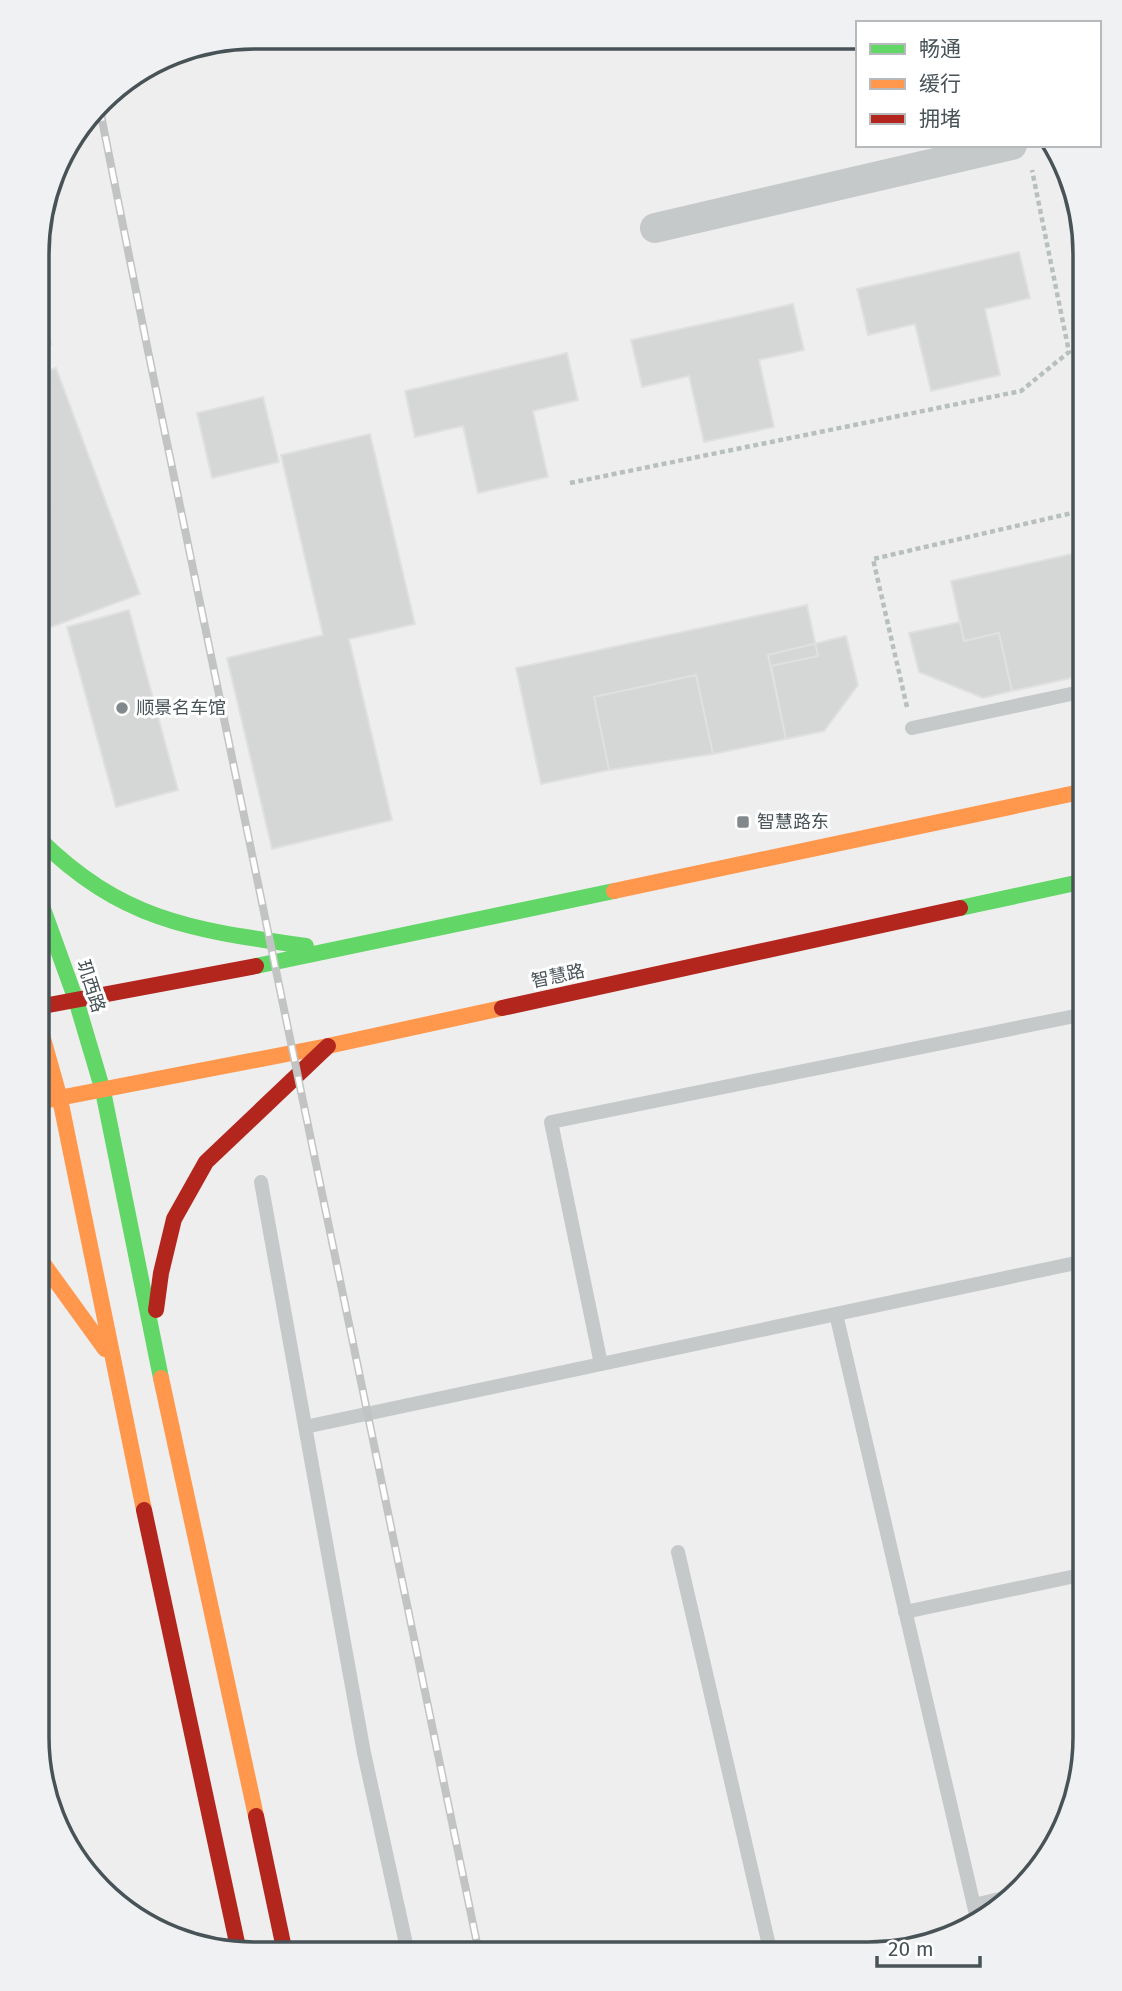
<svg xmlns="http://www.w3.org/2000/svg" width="1122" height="1991" font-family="'Fira Sans','Noto Sans SC',sans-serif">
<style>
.building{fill:#d5d6d6;stroke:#e0e0e1;stroke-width:2}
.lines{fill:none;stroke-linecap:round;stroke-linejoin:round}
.path{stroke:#b7c0bc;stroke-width:4.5;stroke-dasharray:5 3.5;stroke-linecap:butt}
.lane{stroke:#c6c9c9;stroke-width:14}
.street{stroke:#c6c9c9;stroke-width:30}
.fast{stroke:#63d668;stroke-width:16}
.slow{stroke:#ff974d;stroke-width:16}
.jam{stroke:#b3261e;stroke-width:16}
.rail-casing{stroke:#c2c4c4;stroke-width:8}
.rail{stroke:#fff;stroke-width:5;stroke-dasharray:16;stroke-linecap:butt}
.poi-dot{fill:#82898c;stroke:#fff;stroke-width:2.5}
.labels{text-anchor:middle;stroke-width:6;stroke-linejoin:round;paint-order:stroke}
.poi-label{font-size:18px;fill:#485358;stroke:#fff;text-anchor:start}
.street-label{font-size:18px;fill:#485358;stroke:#fff}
.rim{fill:none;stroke:#485358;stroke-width:3.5}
</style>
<rect width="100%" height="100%" fill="#efeeee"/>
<!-- building -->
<path class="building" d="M1019 252 1030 298 985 309 1000 375 931 391 915 324 868 335 857 289Z
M38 279 51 344 38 348Z
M793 304 804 350 759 360 774 427 704 442 689 376 642 387 631 340Z
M567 353 578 400 533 411 548 477 478 493 463 426 415 437 405 391Z
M56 368 140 594 43 630 38 617V374Z
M263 397 279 462 212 478 197 413Z
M370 434 415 624 349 639 392 820 272 849 227 658 323 635 281 455Z
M1085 551V675L1012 691 999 633 964 641 951 581Z
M807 605 818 656 771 666 786 739 713 754 696 675 594 697 609 770 541 784 516 668Z
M129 610 178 790 116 807 67 627Z
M960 622 964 641 999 633 1012 691 983 698 919 672 909 633Z
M846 636 858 685 824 731 786 739 768 655Z
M696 675 713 754 609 770 594 697Z"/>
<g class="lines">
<!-- path -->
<path class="path" d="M570 483 1021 391 1069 352 1032 170
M907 707 873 559 1085 510"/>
<!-- lane -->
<path class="lane" d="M912 728 1085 691
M261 1182 364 1753 408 1953
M836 1314 978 1923
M601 1364 551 1122 1085 1014
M305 1427 1085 1261
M678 1552 771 1954
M905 1612 1085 1574
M974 1905 1012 1896"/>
<!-- street -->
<path class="street" d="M655 228 1012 145"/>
<!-- fast -->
<path class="fast" d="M38 838C123 922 194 930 306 946
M38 895 76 1000 103 1091 161 1378
M960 908 1085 881
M256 966 614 891"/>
<!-- slow -->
<path class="slow" d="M614 891 1085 791
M38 1021 60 1099 144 1510
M38 1102 328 1046 502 1008
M37 1255 105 1349
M161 1378 256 1816"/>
<!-- jam -->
<path class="jam" d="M38 1007 256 966
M502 1008 960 908
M156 1310 161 1273 174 1219 206 1162 328 1046
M144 1510 239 1952
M256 1816 285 1953"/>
<defs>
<path id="rail" d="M99 105 147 346 479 1953"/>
</defs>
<!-- rail casing -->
<use href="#rail" class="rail-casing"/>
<!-- rail -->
<use href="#rail" class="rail"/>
</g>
<!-- markers -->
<g class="poi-dot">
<circle cx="122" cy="708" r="7"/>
<rect x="736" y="815" width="14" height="14" rx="3.5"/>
</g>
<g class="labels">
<!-- poi labels -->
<g class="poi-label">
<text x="136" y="714">顺景名车馆</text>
<text x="757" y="828">智慧路东</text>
</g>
<!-- street labels -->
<g class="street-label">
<text transform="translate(558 976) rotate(-12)" y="6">智慧路</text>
<text transform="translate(91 986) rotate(72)" y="6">玑西路</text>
</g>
</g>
<!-- crop -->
<path d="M0 0H1122V1991H0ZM254 49H868A205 205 0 0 1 1073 254V1737A205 205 0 0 1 868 1942H254A205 205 0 0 1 49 1737V254A205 205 0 0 1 254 49Z" fill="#f0f1f2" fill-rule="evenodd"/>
<path class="rim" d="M254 49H868A205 205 0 0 1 1073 254V1737A205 205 0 0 1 868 1942H254A205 205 0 0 1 49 1737V254A205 205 0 0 1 254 49Z"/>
<!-- legend -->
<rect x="856" y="21" width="245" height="126" fill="#ffffff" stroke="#b6babc" stroke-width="2"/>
<rect x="870" y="44" width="35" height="10" fill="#63d668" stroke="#b6babc" stroke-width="2"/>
<text x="919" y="56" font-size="21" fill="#485358">畅通</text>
<rect x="870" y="79" width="35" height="10" fill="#ff974d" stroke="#b6babc" stroke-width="2"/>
<text x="919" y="91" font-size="21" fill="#485358">缓行</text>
<rect x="870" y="114" width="35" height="10" fill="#b3261e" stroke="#b6babc" stroke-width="2"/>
<text x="919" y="126" font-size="21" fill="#485358">拥堵</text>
<!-- scale -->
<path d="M877 1956v10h103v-10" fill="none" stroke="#485358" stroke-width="3.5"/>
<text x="888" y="1956" font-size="21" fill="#485358" stroke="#ffffff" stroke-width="5" paint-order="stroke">20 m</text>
</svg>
